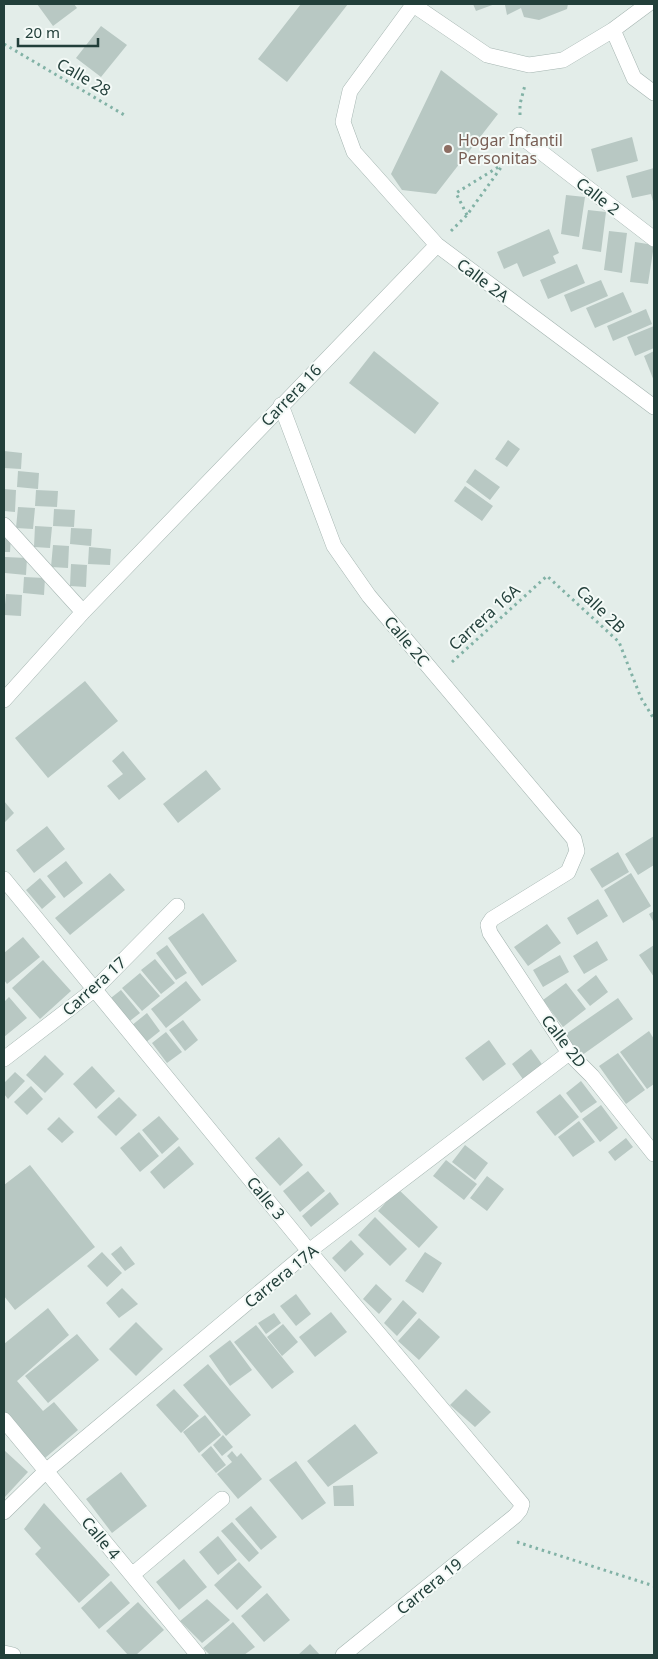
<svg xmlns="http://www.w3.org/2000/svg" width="658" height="1659" font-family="'Noto Sans',sans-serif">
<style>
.building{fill:#b8c8c3}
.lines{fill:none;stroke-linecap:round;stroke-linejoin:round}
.minor-casing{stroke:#a5b5b1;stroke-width:16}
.path{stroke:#82b2a6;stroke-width:3;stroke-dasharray:2.5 4;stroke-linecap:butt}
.minor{stroke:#fff;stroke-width:15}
.education-dot{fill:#8d6e63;stroke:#f4faf7;stroke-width:2}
.labels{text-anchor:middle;stroke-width:4;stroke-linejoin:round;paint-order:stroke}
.street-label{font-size:16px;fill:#223f3a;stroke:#f4faf7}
.education-label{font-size:16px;fill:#785e54;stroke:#f4faf7;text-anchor:start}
</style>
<rect width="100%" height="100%" fill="#e3ede9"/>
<!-- building -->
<path class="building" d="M37 4H74L77 8 53 26Z
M301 4H348L287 82 258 59Z
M473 4H495L476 11Z
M509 4H568L567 9 539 20 524 17 521 8 507 15 505 5Z
M101 26 127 45 101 77 76 58Z
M441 70 498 114 436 194 402 190 391 174Z
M632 137 638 161 597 172 591 149Z
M654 168V205L651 194 632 198 626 176Z
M566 195 585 197 579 237 561 234Z
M588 210 606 212 601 252 582 249Z
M549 229 559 253 553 256 556 263 523 277 517 263 504 269 497 252Z
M609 231 627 233 622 273 604 270Z
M635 242 654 245 648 284 630 282Z
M577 264 585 283 548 299 540 280Z
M601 280 608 296 571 312 564 295Z
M623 292 632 312 595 328 586 308Z
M646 309 652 324 613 341 607 326Z
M654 326V348L635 356 627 337Z
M374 351 439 403 415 434 349 383Z
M654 351V381L644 356Z
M508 440 520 449 507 467 495 459Z
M4 451 22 453 21 469 4 468Z
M475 469 500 487 490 500 466 482Z
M18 471 39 473 38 489 17 487Z
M465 486 493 506 482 521 454 501Z
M4 489 16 490 15 512 4 511Z
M36 490 58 491 57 507 35 506Z
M18 507 35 508 33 529 16 528Z
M54 509 75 510 74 527 53 526Z
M35 526 52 527 50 548 34 547Z
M71 528 92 529 91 546 70 544Z
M4 535 11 536 10 552H4Z
M53 545 69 546 68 568 51 567Z
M89 547 111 549 110 565 88 564Z
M5 557 27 558 26 575 5 573Z
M71 564 87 565 86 587 70 586Z
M24 577 45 578 44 595 23 593Z
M6 594 22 595 21 616 4 615Z
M85 681 118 721 48 778 15 738Z
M123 751 146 779 119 800 107 786 123 774 112 761Z
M206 770 221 789 178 823 163 804Z
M4 801 14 813 4 823Z
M47 826 65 849 34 873 16 850Z
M654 836V865L638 875 625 854Z
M618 852 629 872 602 888 590 869Z
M66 861 83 883 64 898 47 876Z
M110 873 125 890 70 935 55 918Z
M631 873 651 906 623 923 604 890Z
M40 878 56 897 42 909 26 890Z
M598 899 608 916 577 935 567 918Z
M654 911V923L649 914Z
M203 913 237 961 202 986 168 938Z
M547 924 561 943 528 966 514 947Z
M23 937 40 957 7 984 4 980V953Z
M597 941 608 960 584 974 573 956Z
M167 945 187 973 176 980 156 953Z
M654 945V977L639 955Z
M560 955 569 972 543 987 533 970Z
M155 959 175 983 161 994 141 970Z
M43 960 71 991 40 1019 12 988Z
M140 973 160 996 142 1011 122 988Z
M596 975 608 992 590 1006 577 990Z
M186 981 201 1000 166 1028 151 1009Z
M566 983 586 1009 563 1027 543 1000Z
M121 990 140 1013 126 1024 107 1001Z
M9 997 27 1018 4 1037V1002Z
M618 998 633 1019 578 1058 563 1036Z
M147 1013 160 1031 145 1043 131 1026Z
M183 1020 198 1040 185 1051 169 1030Z
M649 1031 654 1039V1084L647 1089 620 1052Z
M166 1032 182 1052 167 1063 152 1043Z
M489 1040 506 1064 483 1081 465 1058Z
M531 1049 544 1067 525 1082 512 1064Z
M618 1053 645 1090 626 1104 599 1066Z
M45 1055 64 1074 45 1093 26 1075Z
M92 1066 115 1091 96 1109 73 1084Z
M15 1072 25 1081 8 1099 4 1094V1083Z
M581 1081 597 1102 581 1113 566 1093Z
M31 1086 43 1099 27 1115 14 1102Z
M560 1094 579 1117 555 1136 536 1112Z
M119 1097 137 1115 116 1136 97 1117Z
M601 1105 618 1128 600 1142 582 1119Z
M159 1116 179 1139 162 1154 142 1130Z
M59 1117 74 1132 62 1143 47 1129Z
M579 1121 595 1142 573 1157 558 1137Z
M139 1132 159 1156 140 1172 120 1148Z
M279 1137 303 1165 280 1186 255 1158Z
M626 1138 633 1147 615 1161 608 1152Z
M465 1145 488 1163 475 1180 452 1162Z
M179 1146 194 1164 164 1189 150 1172Z
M446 1160 477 1184 464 1200 433 1176Z
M30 1165 95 1247 15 1310 4 1296V1185Z
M308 1171 325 1191 300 1212 283 1191Z
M487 1176 504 1189 487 1211 470 1198Z
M398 1189 438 1227 419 1248 378 1211Z
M330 1192 339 1204 311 1227 302 1216Z
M375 1217 407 1249 390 1266 358 1235Z
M351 1240 364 1254 345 1272 332 1258Z
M121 1246 135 1264 125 1271 111 1254Z
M102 1252 122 1273 107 1287 87 1266Z
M425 1252 442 1263 423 1293 405 1281Z
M376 1284 392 1299 379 1314 363 1299Z
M122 1288 138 1304 119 1318 106 1303Z
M296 1294 311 1314 296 1326 280 1306Z
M403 1300 417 1313 397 1336 384 1323Z
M48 1308 69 1335 17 1381 43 1411 54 1402 78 1430 45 1458 4 1411V1344Z
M331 1312 347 1332 315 1357 299 1337Z
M274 1313 281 1323 266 1334 258 1323Z
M419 1318 440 1337 419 1360 398 1341Z
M136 1322 163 1349 136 1376 109 1349Z
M283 1324 298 1342 282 1356 267 1337Z
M256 1325 294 1372 272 1389 234 1342Z
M77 1334 99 1360 48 1403 25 1376Z
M230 1340 252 1370 230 1386 209 1356Z
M208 1364 251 1415 226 1436 183 1385Z
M174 1389 199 1416 181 1433 156 1405Z
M466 1389 491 1412 475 1427 450 1405Z
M205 1415 221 1435 199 1453 183 1432Z
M355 1424 378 1453 328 1487 307 1461Z
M223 1435 233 1447 222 1456 213 1445Z
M211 1446 226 1465 216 1473 201 1455Z
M4 1450 28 1472 4 1498Z
M232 1451 237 1457 241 1453 262 1479 238 1499 217 1474 232 1462 227 1456Z
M296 1461 326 1503 302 1520 269 1480Z
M121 1472 147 1506 112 1533 86 1499Z
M353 1485 354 1506H334L333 1486Z
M44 1503 110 1575 79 1603 35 1554 41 1548 24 1529Z
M251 1506 277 1537 261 1550 235 1519Z
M232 1522 259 1553 249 1562 221 1531Z
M218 1536 237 1560 218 1575 199 1552Z
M184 1559 207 1587 179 1610 156 1582Z
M239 1562 262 1587 237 1610 214 1585Z
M111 1581 130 1603 99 1629 81 1608Z
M267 1593 290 1620 264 1642 241 1616Z
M207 1599 230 1620 202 1643 180 1621Z
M138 1602 164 1630 136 1655H128L106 1631Z
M233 1622 255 1647 244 1655H210L203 1648Z
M310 1644 320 1655H298Z"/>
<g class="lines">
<defs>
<path id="minor" d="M412 4 487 55 529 65 563 60 613 30 648 4
M413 5 350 91 343 122 354 152 437 245 654 407
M613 30 634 78 654 93
M519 135 654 239
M281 405 334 546 369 596 574 839 577 851 568 872 492 919 488 925 490 933 569 1053 592 1076 654 1154
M4 525 83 612
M4 700 83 612 437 245
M4 879 309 1251 522 1504 520 1510 515 1516 343 1655
M4 1059 95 989 177 906
M4 1420 198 1655
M4 1512 46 1471 309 1251 569 1053
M132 1575 222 1499
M4 1653 13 1655"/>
</defs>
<!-- minor casing -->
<use href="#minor" class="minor-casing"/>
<!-- path -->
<path class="path" d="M4 44 126 116
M520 115V104L525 85
M467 215 456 193 500 166
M451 231 467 215 510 155
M452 662 547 576 619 642 641 698 654 719
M517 1542 654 1586"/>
<!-- minor -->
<use href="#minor" class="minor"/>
</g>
<!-- markers -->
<circle class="education-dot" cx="448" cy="149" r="5"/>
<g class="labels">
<!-- street labels -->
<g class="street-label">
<text transform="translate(84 77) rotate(30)" y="6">Calle 28</text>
<text transform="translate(598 196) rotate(38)" y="6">Calle 2</text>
<text transform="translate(483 280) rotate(37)" y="6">Calle 2A</text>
<text transform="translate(291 395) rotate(-46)" y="6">Carrera 16</text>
<text transform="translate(601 609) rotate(44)" y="6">Calle 2B</text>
<text transform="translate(484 617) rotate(-42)" y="6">Carrera 16A</text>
<text transform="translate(407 641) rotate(50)" y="6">Calle 2C</text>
<text transform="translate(94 986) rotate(-42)" y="6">Carrera 17</text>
<text transform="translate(564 1041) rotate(52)" y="6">Calle 2D</text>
<text transform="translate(266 1198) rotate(51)" y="6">Calle 3</text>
<text transform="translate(281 1276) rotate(-39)" y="6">Carrera 17A</text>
<text transform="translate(101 1538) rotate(50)" y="6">Calle 4</text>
<text transform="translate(429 1586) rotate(-39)" y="6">Carrera 19</text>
</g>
<!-- education labels -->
<g class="education-label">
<text x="458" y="146">Hogar Infantil<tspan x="458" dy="18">Personitas</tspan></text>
</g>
</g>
<!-- border -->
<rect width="658" height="1659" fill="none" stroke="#223f3a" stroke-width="10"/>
<!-- scale -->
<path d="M18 38v8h80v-8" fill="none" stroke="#223f3a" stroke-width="2.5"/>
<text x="25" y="38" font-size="15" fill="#223f3a" stroke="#f4faf7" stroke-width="4" paint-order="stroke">20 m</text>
</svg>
